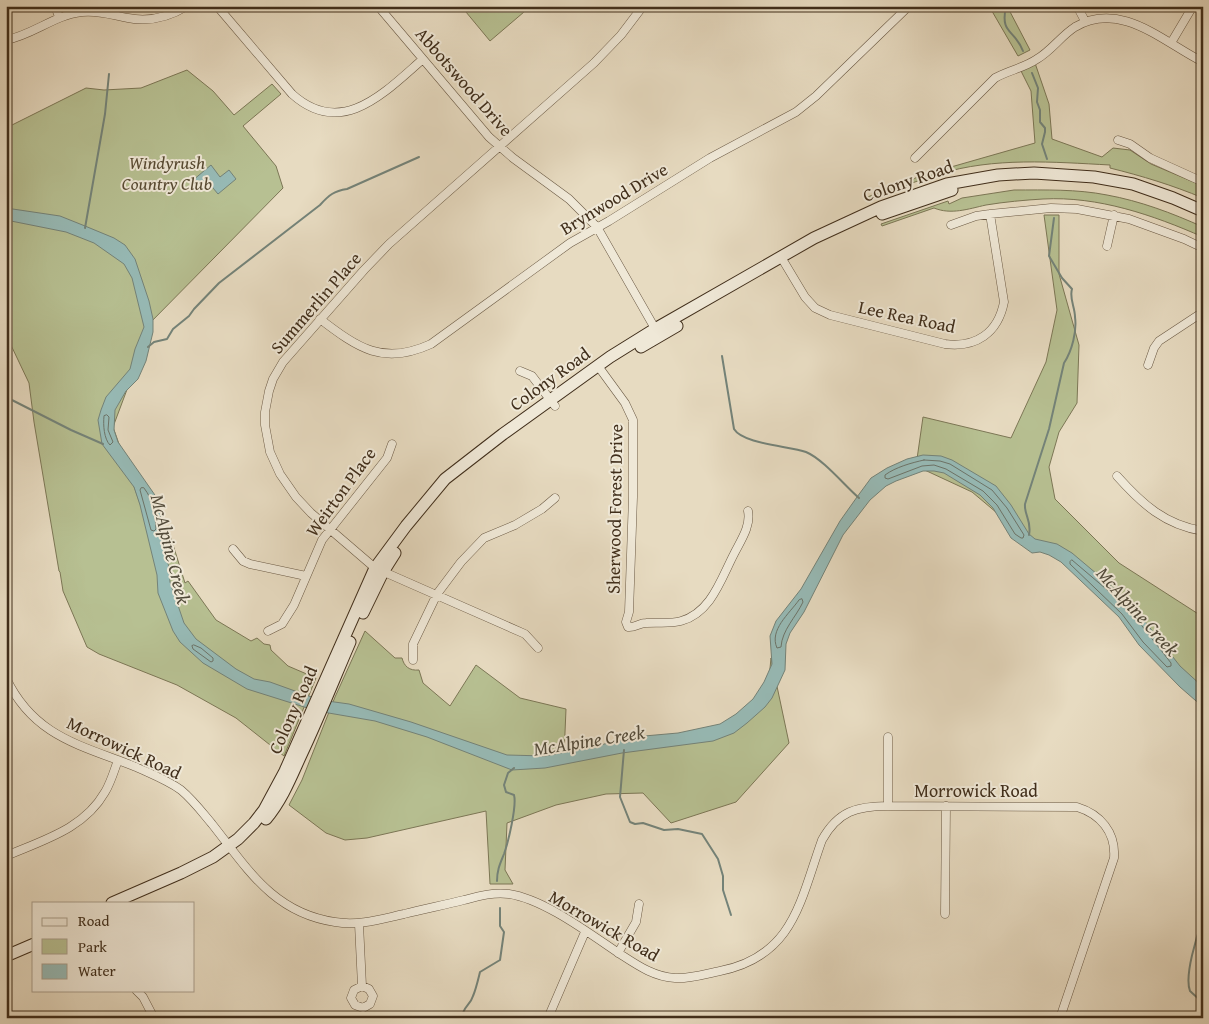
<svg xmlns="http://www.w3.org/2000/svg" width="1209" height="1024" font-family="'Gentium Book Plus',serif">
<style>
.green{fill:#b7c092;stroke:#7c7756}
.water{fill:#97bbb7;stroke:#748379}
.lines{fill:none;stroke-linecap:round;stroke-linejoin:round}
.shore{stroke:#6c7469;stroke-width:1}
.stream{stroke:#748379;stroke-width:2}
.minor-casing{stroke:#6a5944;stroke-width:9}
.secondary-casing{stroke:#402e1b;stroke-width:13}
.minor{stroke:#efe8d7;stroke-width:8}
.secondary{stroke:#efe8d7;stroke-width:11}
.labels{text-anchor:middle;stroke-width:4;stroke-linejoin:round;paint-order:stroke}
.street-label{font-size:18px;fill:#402e1b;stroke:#efe8d7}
.park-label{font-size:18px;font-style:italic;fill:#584b33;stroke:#efe8d7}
.water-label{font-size:19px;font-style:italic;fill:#514a3a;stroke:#efe8d7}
</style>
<rect width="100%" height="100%" fill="#e7dbc1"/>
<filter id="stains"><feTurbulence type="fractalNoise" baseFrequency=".004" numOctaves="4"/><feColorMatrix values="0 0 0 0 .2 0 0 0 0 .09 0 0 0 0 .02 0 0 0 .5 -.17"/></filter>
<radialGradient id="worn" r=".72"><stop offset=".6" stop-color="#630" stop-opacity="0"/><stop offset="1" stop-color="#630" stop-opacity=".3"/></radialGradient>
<!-- green -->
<path class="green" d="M461 6H531L490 41Z
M989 6H1007L1030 50 1018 56Z
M1035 63 1049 104 1052 139 1102 157 1113 148 1130 150 1151 164 1203 186V198C1172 185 1142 176 1110 168V165C1053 162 994 157 939 174 914 181 891 192 867 201L865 198 923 175 1035 143 1031 91 1020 69Z
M187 70 213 91 234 115 272 84 281 94 243 126 276 166 283 188 147 326 144 344 113 427 153 540 169 532 185 583 188 581 216 620 251 641 257 638 264 644 270 645 271 650 288 666 316 678 284 756 236 718 177 685 99 654 87 647 63 591 60 572 59 571 34 422 29 383 9 341 6 338V128L86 88 104 90 141 88Z
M1014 190C1045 190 1077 189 1107 195 1140 201 1172 213 1203 227V237C1153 215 1098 196 1043 199 1025 200 1004 202 986 205 968 209 951 215 934 208L882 226 881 224 948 201 949 204 962 198Z
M1044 215H1059V274L1079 345 1077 403 1059 432 1049 467 1055 499 1119 563 1203 617V692L1078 569 1022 534 972 492 916 466 923 417 1011 438 1046 362 1057 310Z
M365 631 395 658H402C404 666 409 671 419 670L423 683 450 706 476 665 520 698 566 709 564 756 727 732 768 689 771 658 789 743 736 802 671 823 643 793 606 794 556 805 507 823 505 870 513 884H490L486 811 367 838 345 840 326 833 289 805 302 780 335 697Z"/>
<!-- water -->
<path class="water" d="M211 165 220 177 229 170 236 179 218 194 208 182 199 190 192 181Z
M6 208 60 216 85 226 114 238 125 245 135 259 149 301 153 319V332L146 361 138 379 126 391 115 410 114 430 118 442 157 498 160 508 162 536 169 568 170 582 184 623 196 639 236 669 254 679 270 682 320 700 349 704 411 722 507 755 545 756 596 746 633 737 678 733 720 724 736 714 753 699 764 682 772 664 770 636 776 621 801 589 840 521 857 497 871 478 887 468 907 459 923 455 941 456 952 460 996 486 1011 505 1029 534 1035 539 1057 544 1072 553 1116 590 1139 614 1180 666 1203 687V707L1180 687 1139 645 1119 617 1061 562 1049 555 1040 552 1032 553 1011 538 993 508 980 495 944 473 934 471H923L896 481 886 486 870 500 843 535 804 612 790 633 786 644 785 670 772 698 765 707 747 723 734 733 713 741 622 753 545 768 512 770 427 737 375 721 317 711 247 689 203 663 180 642 173 631 158 593 157 575 140 505 134 487 102 444 98 420 101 410 106 397 130 369 135 349 144 327 132 278 124 264 94 243 66 232 6 220Z"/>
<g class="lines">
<!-- shore -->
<path class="shore" d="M107 415 109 417 108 430 113 442 110 445C104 439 103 425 104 416Z
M924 460 940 461 950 464 992 490 1007 508 1024 535 1023 538H1021L1015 534 997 505 983 491 946 469 934 465 922 466 888 479 885 478V475C896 467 911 463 924 460Z
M144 488C154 501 155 513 156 529L154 531 151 530 140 490 141 488Z
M1072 560 1112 594 1135 617 1171 663V666L1167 667 1143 642 1122 614 1070 564V562Z
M802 599 803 602C796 617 782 630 781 647L777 648C769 630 789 614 799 600Z
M194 645 201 648 213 658V661L211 662 193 649 192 646Z"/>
<!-- stream -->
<path class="stream" d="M1006 6C1000 35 1014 28 1023 51
M1032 73 1038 88 1037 102 1040 110V122L1045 128V132L1042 144 1047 159
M85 228 105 114 109 74
M148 347 154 342 167 339 173 329 189 316 194 309 219 283 320 205C329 195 334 191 347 189L419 157
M722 356 734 429C743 444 789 446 806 452 823 459 845 486 859 498
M6 397 71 430 103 444
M1029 535C1032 520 1024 516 1025 504L1049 429 1064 363C1072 351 1077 331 1075 317 1075 307 1069 298 1072 289L1062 278 1049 256 1054 218
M624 750 620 797 630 822 635 824 643 823 664 830 678 829 702 834 718 859 723 876V890L731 915
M497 881C497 870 500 864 504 854 508 843 517 806 514 795L506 792 504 785 508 773 514 768
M462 1018C463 1006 470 1006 473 996 476 989 478 980 480 972L500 960 504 932 500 926V908
M1191 1018C1196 1013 1202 1010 1202 1002L1190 991C1184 976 1197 935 1203 919"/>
<defs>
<path id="minor" d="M55 6 59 17
M217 6 292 94C342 139 385 92 423 59
M378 6 489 137 513 158 569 199 597 227 657 332
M1077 6 1085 21
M6 40C33 35 54 15 82 12 98 10 112 15 128 18 148 22 169 17 187 6
M1171 43 1193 6
M1118 140 1130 144 1150 158 1203 182
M915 158 995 78C1009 70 1024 68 1037 59 1051 51 1061 36 1075 27 1121 0 1163 42 1203 62
M951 225 976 216 990 214 1051 208 1077 209 1129 219 1184 239 1203 248
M1107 246 1114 215
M781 257 805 297 815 308 830 315 945 344C976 348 998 333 1004 302L990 214
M320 319C358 348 383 366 431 344L570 243 609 221 710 158 796 112 816 96 909 6
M1148 365 1154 348 1159 341 1203 312
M598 366 625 403 633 420V497L629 612 626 622 628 627C635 628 639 623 646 623 658 622 670 624 681 621 711 613 721 579 734 554 741 540 751 526 748 511
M520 371 532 376 555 406
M1117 476C1142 504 1165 525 1203 531
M233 549 243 561 250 564 306 576
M268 631 282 624 294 605 322 540 387 458 392 444
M538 648 525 634 375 568 311 513 296 497 280 474 270 452 265 425V412L269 391 273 379 283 362 364 270 389 244 594 63 621 35 643 6
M413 660V644L437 594 461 562 484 538 515 525 542 509 555 498
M6 678C34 737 81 745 136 767 151 774 167 780 181 790 193 800 202 812 212 824 247 868 273 913 335 922 359 926 381 919 404 914 424 909 444 905 464 900 479 896 493 892 509 894 544 899 590 934 620 954 637 965 654 977 675 978 690 979 705 974 720 971 794 956 800 901 822 840 838 811 857 806 888 806L1077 807C1100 814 1116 832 1114 858L1060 1018
M888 806V737
M6 856C43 840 84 829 105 792 111 782 114 771 118 760
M945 914 946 806
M359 924 362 986 354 990 351 998 355 1005 363 1008 370 1004 373 996 369 989 362 986
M618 953 636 922 639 904
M136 990 143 997 154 1018
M548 1018 585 932"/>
<path id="secondary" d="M882 214 952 190
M641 347 677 326
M363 613 383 572 395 553
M266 819C282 800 291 777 301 755 319 717 334 679 350 642
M112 903 181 873 213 857 238 839 254 823 264 810 285 771 375 568 406 526 445 479 503 434 610 357 655 329 814 238 881 207 947 184 998 175 1014 174 1034 173 1094 177 1133 184 1173 198 1203 211
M6 956 34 944"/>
</defs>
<!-- minor casing -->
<use href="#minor" class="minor-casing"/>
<!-- secondary casing -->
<use href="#secondary" class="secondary-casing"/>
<!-- minor -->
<use href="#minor" class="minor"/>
<!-- secondary -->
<use href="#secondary" class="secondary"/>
</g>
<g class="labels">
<!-- street labels -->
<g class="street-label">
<text transform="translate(464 82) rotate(49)" y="6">Abbotswood Drive</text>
<text transform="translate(908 181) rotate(-19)" y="6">Colony Road</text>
<text transform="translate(614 199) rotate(-31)" y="6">Brynwood Drive</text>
<text transform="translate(316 303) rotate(-49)" y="6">Summerlin Place</text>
<text transform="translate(907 317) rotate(12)" y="6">Lee Rea Road</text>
<text transform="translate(550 379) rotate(-36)" y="6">Colony Road</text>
<text transform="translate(341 492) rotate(-54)" y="6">Weirton Place</text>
<text transform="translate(615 509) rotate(-89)" y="6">Sherwood Forest Drive</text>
<text transform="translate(293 710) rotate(-66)" y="6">Colony Road</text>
<text transform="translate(124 748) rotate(25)" y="6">Morrowick Road</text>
<text x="976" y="797">Morrowick Road</text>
<text transform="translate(604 926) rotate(30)" y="6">Morrowick Road</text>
</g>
<!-- park labels -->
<g class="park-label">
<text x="167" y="169">Windyrush<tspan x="167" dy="21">Country Club</tspan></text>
</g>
<!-- water labels -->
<g class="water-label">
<text transform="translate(171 549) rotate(76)" y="7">McAlpine Creek</text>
<text transform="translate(1138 611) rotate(48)" y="7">McAlpine Creek</text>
<text transform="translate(589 740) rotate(-9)" y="7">McAlpine Creek</text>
</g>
</g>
<!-- margin -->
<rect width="1209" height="1024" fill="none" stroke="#e7dbc1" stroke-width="25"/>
<rect x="8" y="8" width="1194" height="1009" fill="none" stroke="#402e1b" stroke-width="2.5"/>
<rect x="12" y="12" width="1184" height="999" fill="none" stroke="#402e1b"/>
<!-- legend -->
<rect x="32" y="902" width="162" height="90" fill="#efe8d7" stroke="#a99e8c"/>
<rect x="42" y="918" width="25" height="8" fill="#efe8d7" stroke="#a99e8c"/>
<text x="78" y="926" font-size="15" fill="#402e1b">Road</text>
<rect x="42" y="939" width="25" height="15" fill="#b7c092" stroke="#a99e8c"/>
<text x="78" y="952" font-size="15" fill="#402e1b">Park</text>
<rect x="42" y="964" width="25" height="15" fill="#97bbb7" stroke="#a99e8c"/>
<text x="78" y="976" font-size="15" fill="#402e1b">Water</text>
<rect width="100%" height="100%" filter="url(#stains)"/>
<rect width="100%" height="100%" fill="url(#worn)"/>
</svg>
